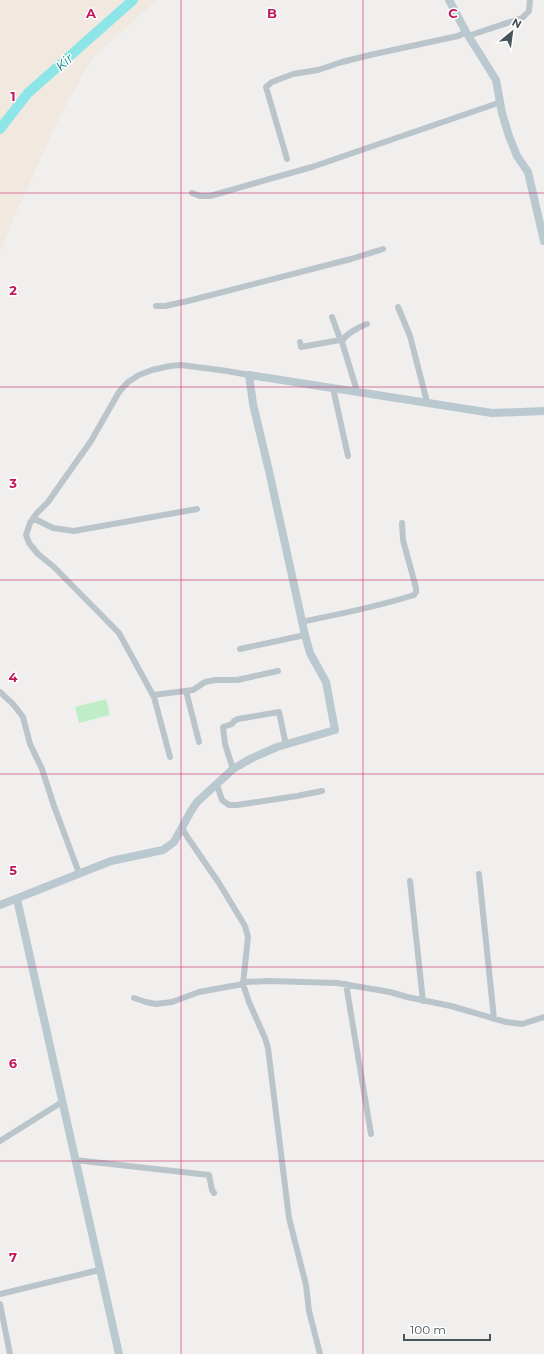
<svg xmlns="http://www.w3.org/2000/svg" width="544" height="1354" font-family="Montserrat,sans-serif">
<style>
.green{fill:#beedc7}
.sand{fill:#f1e8df}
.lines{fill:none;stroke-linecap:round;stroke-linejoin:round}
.river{stroke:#8ce6e8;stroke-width:10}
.street{stroke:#bac5cb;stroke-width:6}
.secondary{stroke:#bac8cf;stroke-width:8}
.grid{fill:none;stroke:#c2185b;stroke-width:1;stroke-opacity:0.55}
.labels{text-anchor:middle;stroke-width:3;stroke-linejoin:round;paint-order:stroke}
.water-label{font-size:13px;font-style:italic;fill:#128386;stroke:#fff}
.grid-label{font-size:13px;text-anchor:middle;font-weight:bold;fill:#c2185b;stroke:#fff;stroke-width:3;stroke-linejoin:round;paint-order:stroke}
</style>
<rect width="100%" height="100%" fill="#f1eeee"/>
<!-- green -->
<path class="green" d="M106 699 110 715 79 723 75 707Z"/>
<!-- sand -->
<path class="sand" d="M0 0H157L94 56 86 69 62 112 18 208 0 252Z"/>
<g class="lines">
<!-- river -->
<path class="river" d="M0 129 28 93 133 0"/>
<!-- street -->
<path class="street" d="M468 36 522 18 529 11 530 0
M287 159 266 87 272 82 293 74 318 70 342 62 370 55 458 36 466 32
M192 193 200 196H210L312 167 501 102
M156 306H165L188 301 351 259 383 249
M398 307 410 336 427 402
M300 342 301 347 340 340H343L339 336 332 317
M333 388 348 456
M357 391 342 342C345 334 359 327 367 324
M33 518 53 528 74 531 197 509
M301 622C339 614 377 607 414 595L416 592V588L403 540 402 523
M240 649 305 635
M186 691 199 742
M0 692 13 704 23 717 30 744 42 769 54 806 79 873
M153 695 193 690 205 682 215 680H237L278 671
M170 757 154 697 119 633 54 567 38 554 29 543 26 535 30 523 37 513 48 502 91 441 119 392 128 382 139 375 152 370 170 366 181 365 227 371 249 375
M233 769 225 744 223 727 232 724 234 721 238 719 279 712 286 745
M217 785 222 800 229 805H237L297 796 322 791
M182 828 188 838 219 883 245 926 248 937 243 984 249 1002 265 1038 268 1048 289 1218 306 1285 309 1311 320 1354
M479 874 494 1019
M410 881 423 1001
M346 984 371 1134
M134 998 146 1002 156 1004 172 1002 199 992 243 984 246 982 268 981 337 983 390 992 407 997 451 1006 506 1022 522 1024 544 1017
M0 1141 62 1102
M75 1160 209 1175 212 1190 214 1193
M0 1294 99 1270
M0 1304 10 1354"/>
<!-- secondary -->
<path class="secondary" d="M449 0 466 32 496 80 502 113 509 136 517 156 528 172 544 241
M17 899 119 1354
M0 905 111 861 163 850 174 842 191 811 197 802 233 769 250 759 277 747 335 730 326 682 310 653 305 635 269 471 253 404 249 375 492 413 544 411"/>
</g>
<!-- grid -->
<path class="grid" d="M181 0V1354M363 0V1354M0 193H544M0 387H544M0 580H544M0 774H544M0 967H544M0 1161H544"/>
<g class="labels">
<!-- water labels -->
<g class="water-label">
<text transform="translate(64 62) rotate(-42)" y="5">Kir</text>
</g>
</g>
<g class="grid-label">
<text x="91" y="18">A</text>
<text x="272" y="18">B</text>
<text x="453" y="18">C</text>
<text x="13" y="101">1</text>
<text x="13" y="295">2</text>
<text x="13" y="488">3</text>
<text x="13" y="682">4</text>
<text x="13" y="875">5</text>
<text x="13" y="1068">6</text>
<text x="13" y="1262">7</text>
</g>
<!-- north arrow -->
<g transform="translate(512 32) rotate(29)" stroke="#ffffff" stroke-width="3" paint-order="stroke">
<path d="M0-3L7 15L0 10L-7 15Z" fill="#47555b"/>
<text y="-6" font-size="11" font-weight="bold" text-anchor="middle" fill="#47555b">N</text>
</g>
<!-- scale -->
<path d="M404 1334v6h86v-6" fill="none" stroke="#47555b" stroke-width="2"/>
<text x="410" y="1334" font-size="12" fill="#47555b" stroke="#ffffff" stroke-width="3" paint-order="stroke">100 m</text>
</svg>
